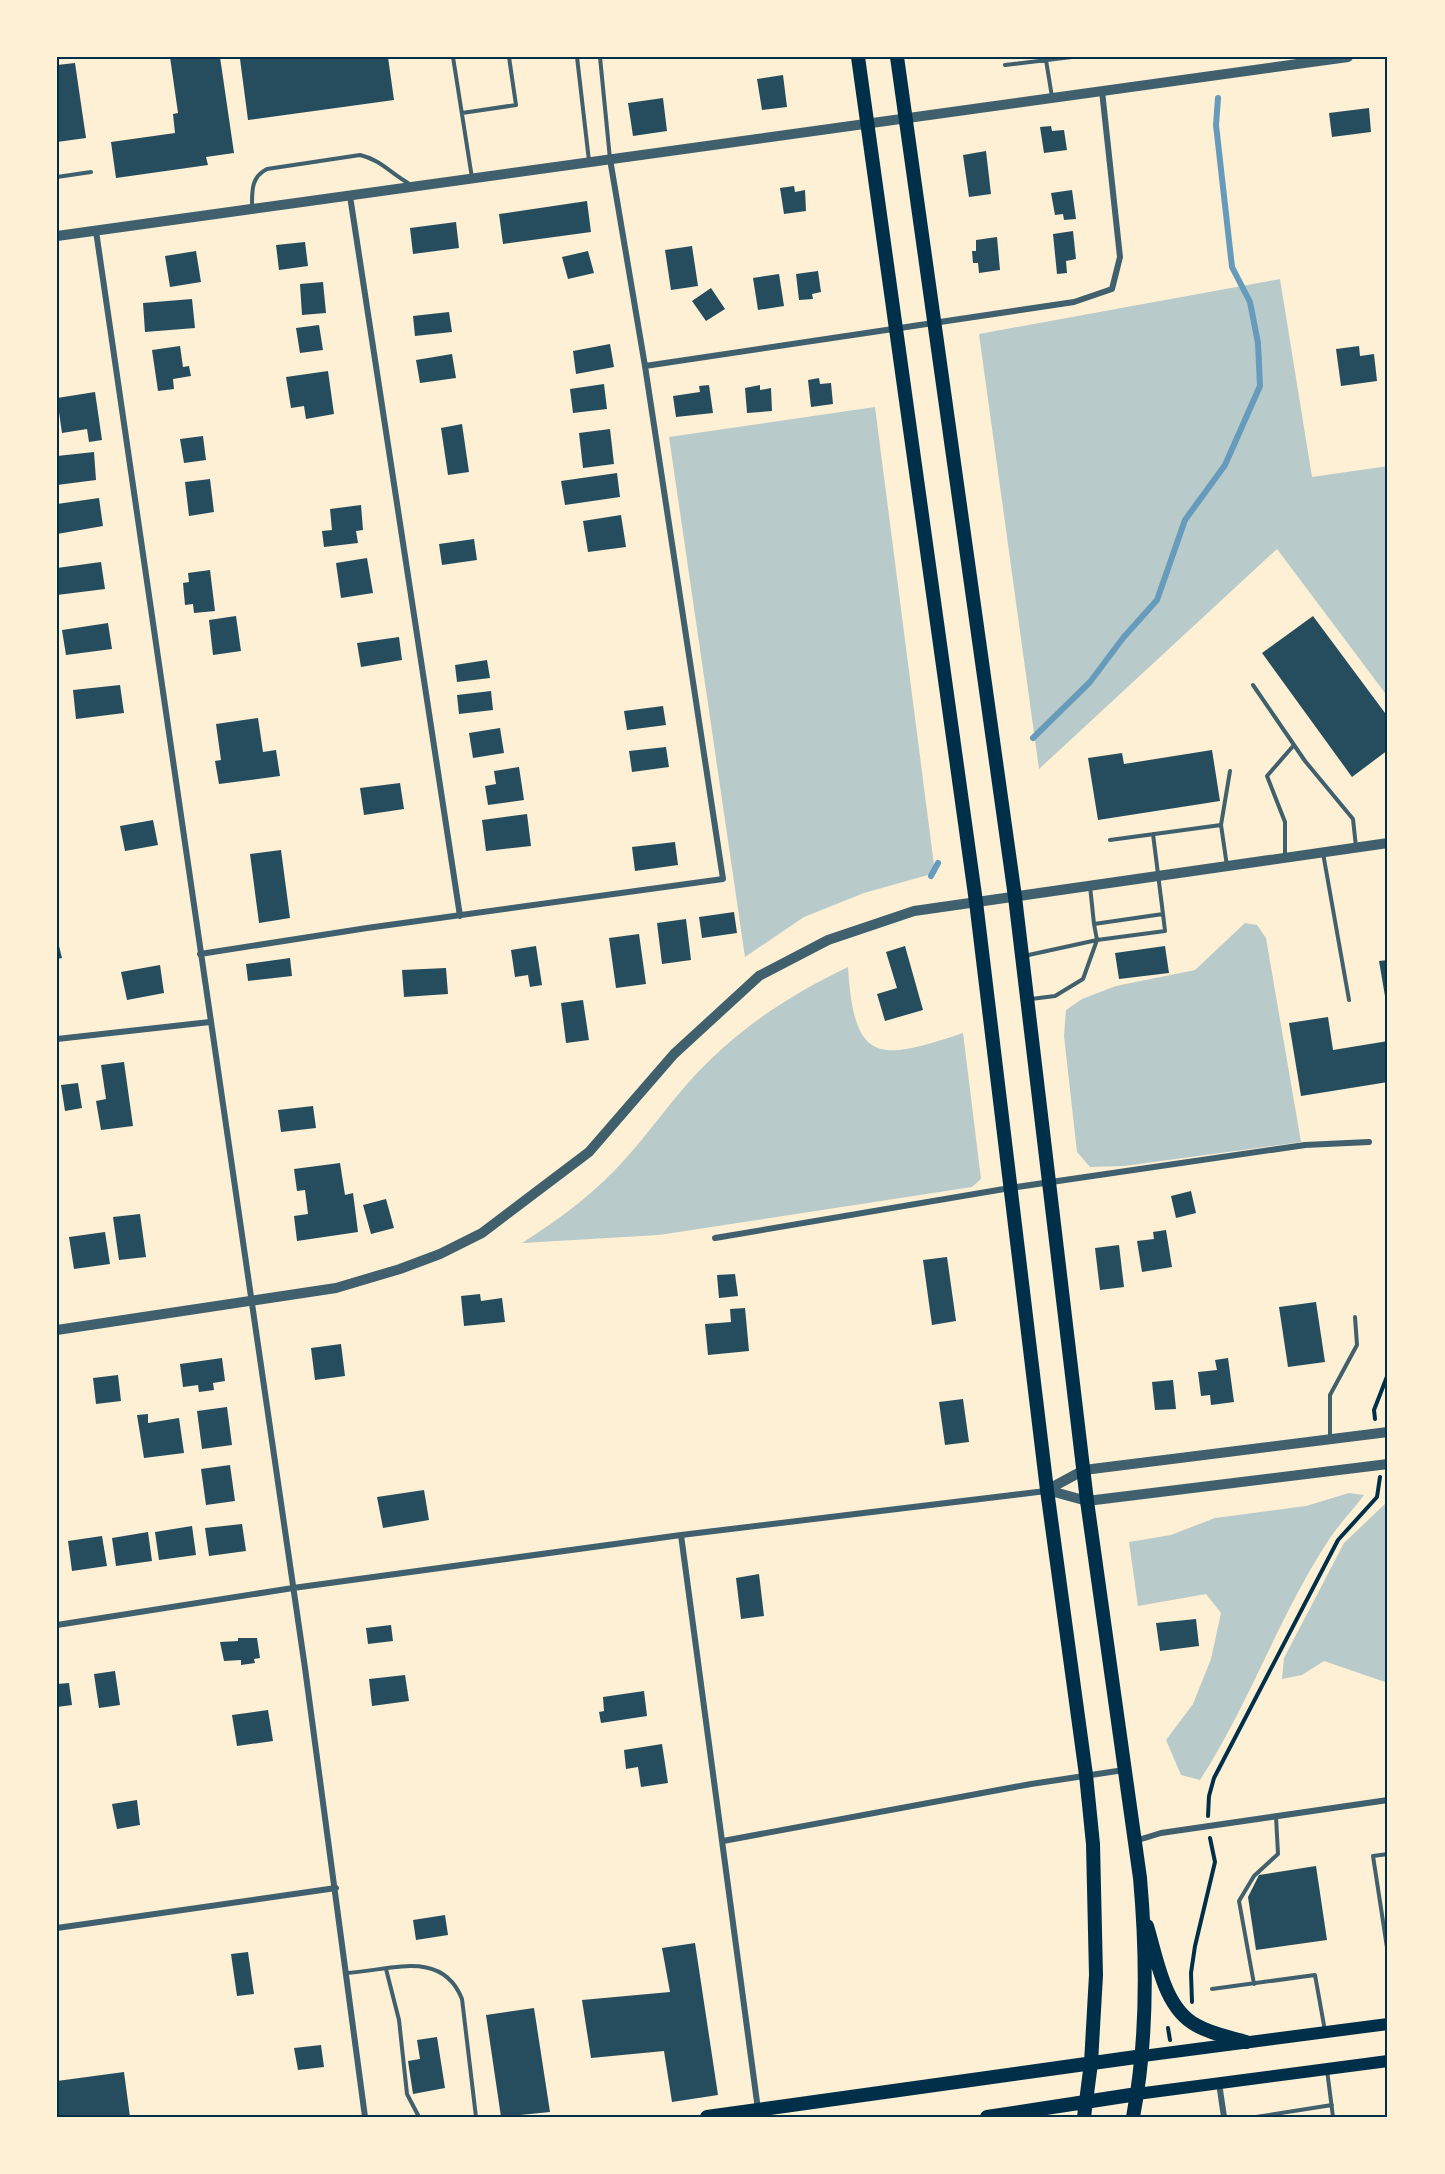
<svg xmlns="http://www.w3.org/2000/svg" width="1445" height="2174" font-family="Ubuntu,sans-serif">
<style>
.green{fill:#b9caca}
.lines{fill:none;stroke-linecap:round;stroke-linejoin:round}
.stream{stroke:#669bbc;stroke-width:6}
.building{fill:#264d5e}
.path{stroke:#003049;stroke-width:4}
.service{stroke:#3f606c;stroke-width:4}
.minor{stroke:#3f606c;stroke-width:6}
.tertiary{stroke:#3f606c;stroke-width:10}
.primary{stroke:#003049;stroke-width:12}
.trunk{stroke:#003049;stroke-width:14}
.neatline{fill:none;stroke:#003049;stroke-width:2}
</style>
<rect width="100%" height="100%" fill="#fdf0d5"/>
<!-- green -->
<path class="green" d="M1280 279 1312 477 1388 466V697L1277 549 1039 769 979 334Z
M875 407 935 873 864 893 804 917 745 957 669 437Z
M1245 923 1257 925 1266 938 1301 1142 1124 1166 1090 1167 1077 1152 1064 1036 1066 1010 1082 999 1116 986 1195 970Z
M848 967C854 1065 879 1061 963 1033L981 1179 972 1187 659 1235 522 1243C556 1221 587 1199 615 1170 649 1135 675 1093 711 1059 751 1020 798 991 848 967Z
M1349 1493 1364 1495C1353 1510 1340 1523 1330 1538 1279 1615 1250 1703 1200 1780L1181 1775 1166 1740 1193 1704 1211 1659 1221 1613 1206 1594 1138 1606 1129 1542 1171 1535 1215 1518 1306 1506Z
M1388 1501V1683L1324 1661 1302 1675 1282 1679 1284 1658 1344 1543Z"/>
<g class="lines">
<!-- stream -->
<path class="stream" d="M1033 738 1090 682 1123 638 1157 600 1185 520 1225 465 1260 386 1258 343 1250 302 1232 267 1216 125 1218 98
M931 876 938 863"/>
</g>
<!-- building -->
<path class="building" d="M170 57H220L234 153 206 157 208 165 116 178 111 142 175 133 173 114 178 113Z
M253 57H388L394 100 248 120 240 59Z
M75 63 86 138 57 142V65Z
M783 75 787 107 762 110 757 79Z
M663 98 667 131 633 136 628 103Z
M1369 108 1371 132 1332 137 1329 113Z
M1051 126 1052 131 1064 130 1067 150 1044 153 1040 127Z
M986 151 991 194 969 197 963 155Z
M794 186 795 192 805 190 806 211 784 214 780 188Z
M1072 190 1076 219 1064 220 1063 214 1055 215 1051 193Z
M587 201 591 232 503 244 499 214Z
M456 222 459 248 413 254 410 228Z
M1073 231 1076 259 1066 261 1067 273 1057 274 1053 234Z
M997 237 1000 270 979 273 978 263H973L972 251H976V240Z
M305 242 308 266 279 270 276 245Z
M692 246 698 286 671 290 665 250Z
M196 251 201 282 170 287 165 256Z
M588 251 594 273 568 279 562 257Z
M818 271 821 292 812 294 813 299 799 300 796 274Z
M779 274 784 306 758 310 753 278Z
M323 282 326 313 302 315 300 284Z
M711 288 725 309 706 321 692 301Z
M192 299 195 328 145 332 143 303Z
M449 312 452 332 415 336 413 316Z
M319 325 323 350 300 353 296 328Z
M610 344 614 367 576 374 573 351Z
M180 346 183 367 189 366 191 376 173 379 174 389 158 391 152 350Z
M1359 346 1360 356 1374 354 1377 381 1341 386 1336 349Z
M452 354 456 378 420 383 416 360Z
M328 371 334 414 306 419 304 406 291 408 286 377Z
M819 378 820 384 831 383 833 404 811 407 808 380Z
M604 384 607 409 573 413 570 389Z
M709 385 713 413 676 417 673 396 700 392 699 386Z
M760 385V390L771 388 772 411 747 413 745 388Z
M95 392 102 440 89 442 87 429 62 433 57 398Z
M462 424 469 472 448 475 441 428Z
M610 429 614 464 583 468 579 433Z
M203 436 206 460 184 463 180 439Z
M94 452 96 480 57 485V456Z
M617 473 620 497 565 505 561 481Z
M210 479 214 512 189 516 185 482Z
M99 498 103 526 57 534V504Z
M361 505 363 530 356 531 358 543 324 547 322 531 332 530 330 509Z
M621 515 626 547 588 552 583 521Z
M474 539 477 560 442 565 439 544Z
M367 558 373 593 341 598 336 563Z
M101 562 105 589 57 595V568Z
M210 570 215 611 194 613 193 604 185 605 183 583 189 582 188 573Z
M236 616 241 651 213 655 209 620Z
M1313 616 1388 717V750L1352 777 1262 653Z
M108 623 112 649 66 655 62 630Z
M399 637 402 660 361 667 357 643Z
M487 660 490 678 457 682 455 665Z
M120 685 124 713 76 719 73 690Z
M491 691 493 710 459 714 457 695Z
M663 706 666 725 627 730 624 711Z
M258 718 263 752 276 750 280 776 219 784 215 761 221 760 216 724Z
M500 728 504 753 473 758 469 733Z
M666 747 669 767 632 772 629 751Z
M1212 750 1220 801 1098 820 1088 758 1122 753 1124 764Z
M519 767 524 800 488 805 485 786 496 784 494 771Z
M400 783 404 809 364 815 360 788Z
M527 814 531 846 486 851 482 820Z
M153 820 158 845 125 851 120 826Z
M675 842 678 865 635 871 632 847Z
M281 850 290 918 259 923 250 854Z
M734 912 737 933 702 938 699 917Z
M686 919 691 960 662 964 657 923Z
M639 934 646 984 616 988 609 938Z
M57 938 62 958 57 959Z
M536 946 542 985 530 987 528 975 515 977 511 950Z
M905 946 923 1010 885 1021 877 994 897 988 886 952Z
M1165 946 1169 973 1119 979 1115 953Z
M290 958 292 976 248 981 246 964Z
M1388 960V1002H1386L1379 961Z
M160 965 164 993 127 1000 121 972Z
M446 968 448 994 404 997 402 970Z
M583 1000 589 1040 566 1043 561 1003Z
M1328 1017 1333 1050 1388 1041V1082L1301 1096 1289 1023Z
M124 1062 133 1126 101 1130 96 1101 106 1099 101 1065Z
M78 1083 82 1108 65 1111 61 1085Z
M313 1106 316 1128 281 1132 278 1110Z
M340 1163 345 1195 353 1193 358 1232 297 1241 294 1216 308 1214 305 1190 297 1191 294 1169Z
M1191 1191 1196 1213 1176 1218 1171 1196Z
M386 1199 394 1228 371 1234 363 1205Z
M140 1214 146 1257 119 1260 113 1217Z
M1166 1230 1172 1267 1142 1272 1137 1241 1154 1239 1153 1232Z
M105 1232 110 1264 74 1269 69 1237Z
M1119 1245 1124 1287 1100 1290 1095 1248Z
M947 1257 956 1321 932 1325 923 1260Z
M735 1274 738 1296 719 1298 717 1275Z
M480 1294 481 1301 502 1298 505 1322 464 1326 461 1296Z
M1316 1302 1325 1362 1288 1367 1279 1307Z
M745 1308 749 1351 708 1355 705 1324 731 1322 730 1309Z
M341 1344 345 1376 315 1380 311 1348Z
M222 1358 225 1381 213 1383 214 1390 199 1392 198 1385 183 1387 180 1364Z
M1228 1358 1234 1402 1211 1405 1210 1395 1201 1396 1198 1372 1217 1370 1215 1360Z
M118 1375 121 1401 96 1404 93 1378Z
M1173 1380 1176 1409 1155 1410 1152 1382Z
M963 1399 969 1442 945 1445 939 1402Z
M227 1407 232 1445 202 1449 197 1411Z
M148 1414V1423L179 1418 184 1453 144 1458 137 1415Z
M230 1465 235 1501 206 1505 201 1469Z
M424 1490 429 1520 383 1528 377 1497Z
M242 1524 246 1551 209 1556 205 1528Z
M192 1526 196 1555 159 1560 155 1532Z
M148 1532 152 1561 116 1566 112 1538Z
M102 1536 107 1566 72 1571 68 1541Z
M759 1574 764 1616 741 1619 736 1578Z
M1196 1619 1199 1646 1160 1651 1156 1623Z
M391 1625 393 1641 368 1644 366 1628Z
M238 1638H257L260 1658 254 1659 255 1663 241 1665V1660L224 1661 220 1642 238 1641Z
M115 1671 120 1705 99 1708 94 1674Z
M405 1675 409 1701 372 1706 369 1679Z
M69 1683 72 1705 57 1707V1684Z
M644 1691 647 1716 601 1723 599 1712 604 1711 603 1697Z
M268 1710 273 1741 237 1746 232 1715Z
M662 1744 668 1783 641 1787 638 1767 626 1769 624 1750Z
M137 1800 140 1825 117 1829 112 1804Z
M1316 1866 1327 1940 1256 1950 1248 1897 1259 1875Z
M445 1915 448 1935 416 1940 413 1920Z
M695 1943 718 2095 672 2102 664 2051 591 2058 582 2000 670 1992 662 1948Z
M248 1952 254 1994 237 1996 231 1954Z
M534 2008 550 2112 501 2117 486 2015Z
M437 2037 445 2088 413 2094 408 2061 420 2059 417 2040Z
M321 2045 324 2067 298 2070 294 2048Z
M124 2072 130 2117H57V2081Z"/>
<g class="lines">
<!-- path -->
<path class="path" d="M1375 1419 1374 1410 1388 1374
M1208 1816 1209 1796 1214 1778 1338 1540 1377 1497 1380 1477
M1192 2002 1191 1973 1195 1946 1215 1862 1210 1838
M1168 2028 1170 2040"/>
<!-- service -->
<path class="service" d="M453 57 472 178
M577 57 589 161
M600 57 610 159
M1046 60 1052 97
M1005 65 1072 57
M462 113 516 105 509 57
M57 177 91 172
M252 207C252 191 251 177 267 169L360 155C379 159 392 174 408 183
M1253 685 1305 761 1353 819 1356 847
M1110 840 1221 825
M1323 853 1349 1000
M1285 857V822L1267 776 1294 745
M1227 866 1221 825 1230 771
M1090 886 1094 924 1163 914 1153 834
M1094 924 1097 940 1165 931 1163 914
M1024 956 1097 940 1083 979 1055 996 1031 999
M1330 1439V1395L1357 1345 1355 1317
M1388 1854 1373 1856 1388 1954
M386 1969 399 2020 407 2094 419 2117
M346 1973C389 1971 442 1948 462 1999L476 2117
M1254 1984 1239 1901 1254 1876 1278 1854 1276 1817
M1212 1989 1315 1975 1325 2031
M1327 2070 1333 2117
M1256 2117 1332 2105"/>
<!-- minor -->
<path class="minor" d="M350 196 460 916
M96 231 305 1668 365 2117
M645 366 1074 302 1112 289 1120 257 1102 91
M200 954 367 928 723 879 645 366 610 159
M57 1039 210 1022
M715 1238 1010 1188 1305 1145 1369 1142
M681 1535 759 2117
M57 1625 293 1588 681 1535 1046 1491
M723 1841 1031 1784 1124 1770
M1135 1841 1161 1833 1388 1800
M57 1928 336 1888
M1219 2083 1224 2117"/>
<!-- tertiary -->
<path class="tertiary" d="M57 236 1348 57
M57 1330 336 1288 400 1269 440 1254 482 1233 589 1152 674 1054 759 976 828 940 914 911 1388 843
M1047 1490 1084 1470 1388 1432
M1047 1490 1087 1501 1388 1464"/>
<!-- primary -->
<path class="primary" d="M1143 2056 1388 2024
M1137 2094 1388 2061"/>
<!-- trunk -->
<path class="trunk" d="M858 57 976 902 1047 1490 1086 1775 1093 1844 1096 1975 1091 2063 1084 2117
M897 57 1015 897 1087 1501 1140 1878C1147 1957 1148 2039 1133 2117
M1147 1926C1157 1959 1164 2008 1196 2025 1211 2034 1229 2037 1246 2042
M707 2117 1143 2056
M987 2117 1137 2094"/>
</g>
<!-- border -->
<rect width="1445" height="2174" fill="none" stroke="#fdf0d5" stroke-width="117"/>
<rect x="58" y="58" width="1328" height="2058" class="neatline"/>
</svg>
